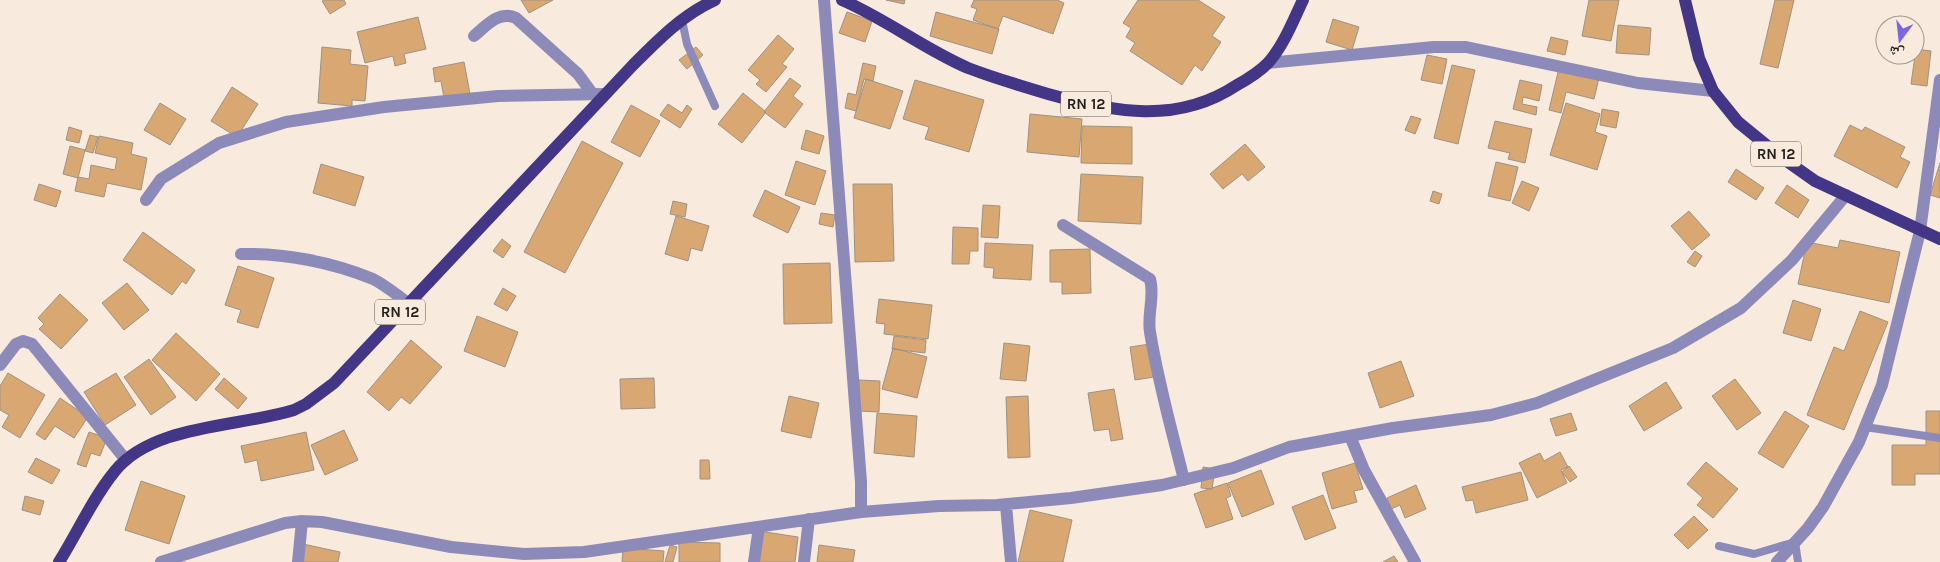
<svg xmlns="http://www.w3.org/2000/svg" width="1940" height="562" font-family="Karla,'Noto Naskh Arabic',sans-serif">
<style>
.building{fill:#d9a771;stroke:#9e9285}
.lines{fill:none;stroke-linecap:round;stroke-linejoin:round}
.service{stroke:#8c8ab8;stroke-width:8}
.minor{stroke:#8c8ab8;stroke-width:12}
.primary{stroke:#433686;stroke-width:12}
.labels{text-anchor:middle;stroke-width:4;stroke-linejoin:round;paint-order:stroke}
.shield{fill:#f8eadd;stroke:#635c54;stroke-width:1}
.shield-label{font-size:15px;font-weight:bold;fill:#231f1a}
</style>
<rect width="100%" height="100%" fill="#f8eadd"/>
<!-- building -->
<path class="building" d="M324 0H344L346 4 330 14 322 1Z
M521 0H553L529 13Z
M886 0H905L904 4Z
M974 0H1057L1064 3 1053 34 1003 16 998 29 973 20 977 9 971 7Z
M1138 0H1198L1225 17 1212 36 1221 42 1202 71 1195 65 1182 85 1130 51 1135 43 1126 37 1131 28 1123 23Z
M1589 0H1619L1611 41 1582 36Z
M1775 0H1794L1778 68 1760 64Z
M847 12 872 21 865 42 839 33Z
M936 12 999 29 992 54 930 36Z
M418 17 426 49 404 54 406 63 395 66 393 56 365 63 357 32Z
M1333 19 1359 27 1352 50 1326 42Z
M1618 25 1651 28 1649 55 1616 53Z
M778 35 794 49 782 64 787 67 766 92 756 84 760 80 748 70Z
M1551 37 1568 41 1565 55 1547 51Z
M322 47 351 50 350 64 368 66 365 101 352 100V106L318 103Z
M696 47 703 55 687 69 679 60Z
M1916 49 1931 51 1927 86 1911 84Z
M1427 55 1447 59 1442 84 1421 80Z
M464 62 470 94 444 98 441 81 435 82 433 68Z
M863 63 876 66 873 81 864 79 856 111 845 108 848 93 856 95Z
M1452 65 1475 70 1458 144 1434 138Z
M1559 68 1599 78 1594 99 1566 92 1561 113 1549 110Z
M790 78 801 86 793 96 803 104 785 128 764 112Z
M866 79 903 91 890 129 854 118Z
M915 80 984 100 969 152 925 139 929 127 903 119Z
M1520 80 1542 85 1539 101 1523 97 1522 104 1537 107 1536 115 1513 109Z
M232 87 258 104 237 137 211 121Z
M743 93 766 112 742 143 718 124Z
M160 103 186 119 170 145 144 130Z
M1566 103 1600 114 1595 132 1607 136 1597 170 1550 155Z
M668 104 682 113 687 105 692 109 680 128 660 115Z
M631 105 660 121 640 157 611 142Z
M1602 109 1619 112 1616 128 1600 125Z
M1030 114 1082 119 1079 157 1027 152Z
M1411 116 1421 119 1415 134 1405 130Z
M1495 121 1532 129 1525 163 1508 159 1510 153 1488 148Z
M1850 125 1862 131 1865 127 1905 147 1900 157 1910 162 1897 188 1834 156Z
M1082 126 1132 127V164L1081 163Z
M69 127 82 131 79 143 66 140Z
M806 130 824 136 819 154 801 149Z
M90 135 98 137 93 153 85 151Z
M99 136 133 143 131 154 147 158 141 190 107 183 104 197 75 191 78 177 89 179 91 165 115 170 117 158 95 153Z
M582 141 623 163 565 273 524 252Z
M1245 144 1265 167 1248 181 1242 174 1223 189 1210 174Z
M70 146 85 150 78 178 63 174Z
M796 161 826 171 815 205 785 195Z
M1496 162 1518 167 1510 201 1488 196Z
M1940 163V198L1930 195Z
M321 164 364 177 355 206 313 193Z
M1736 169 1764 188 1756 200 1728 182Z
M1081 174 1143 177 1141 224 1078 221Z
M1522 181 1539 188 1529 211 1512 203Z
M39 184 61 191 56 207 34 200Z
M853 184H892L894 261 855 262Z
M1787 185 1809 200 1798 218 1775 203Z
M765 190 800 207 788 233 753 216Z
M1433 191 1442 194 1439 204 1430 201Z
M673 201 687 204 685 217 670 214Z
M983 205 1000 206 998 238 981 237Z
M1689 211 1710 235 1692 250 1671 226Z
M821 213 835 215 833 227 819 224Z
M676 216 709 226 702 251 691 248 688 261 665 254Z
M953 227 978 228V251H970L969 264H952Z
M143 232 195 270 186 284 182 281 172 295 123 260Z
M502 239 511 246 503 258 493 251Z
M1840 240 1900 252 1889 303 1798 284 1807 242 1838 248Z
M985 243 1033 245 1031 280 993 278 994 268 984 267Z
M1090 249 1091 293 1062 294V282H1050V250Z
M1695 251 1702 256 1695 267 1687 262Z
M830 263 832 323 784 324 783 264Z
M238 266 274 278 258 328 237 322 241 310 225 305Z
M127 283 149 310 124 330 102 303Z
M503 288 516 296 507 311 494 304Z
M60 294 88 320 61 349 39 329 44 324 38 318Z
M879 299 932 305 928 339 884 334 885 324 876 323Z
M1793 300 1821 309 1811 341 1783 333Z
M1860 311 1888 322 1844 430 1807 415 1834 347 1844 351Z
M477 316 518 332 505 367 464 351Z
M176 333 220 374 196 401 152 360Z
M894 336 926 340 925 353 892 349Z
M411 340 442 367 410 404 401 397 389 411 367 392Z
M1004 343 1030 346 1026 381 1000 379Z
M1150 344 1154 377 1135 380 1130 347Z
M893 348 927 357 917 398 882 389Z
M149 359 176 397 151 415 124 377Z
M1401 361 1414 396 1380 408 1368 373Z
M8 373 45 395 20 438 2 427 9 415 0 410V386Z
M116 373 136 405 105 425 84 392Z
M224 378 247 398 238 409 215 389Z
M654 378 655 408 621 409 620 379Z
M1735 379 1761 413 1737 430 1712 396Z
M859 380 880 381 879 412 858 411Z
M1666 382 1682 408 1644 431 1629 406Z
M1114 389 1123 439 1111 441 1109 429 1094 431 1088 393Z
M789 396 819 403 811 438 781 431Z
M1028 396 1030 457 1008 458 1006 397Z
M60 398 88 417 74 438 55 426 45 440 36 434Z
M1785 411 1809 426 1783 468 1758 453Z
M1926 411H1940V474H1915V485H1892V445H1926Z
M877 413 917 416 914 457 874 453Z
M1571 413 1577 430 1556 436 1550 419Z
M344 430 358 460 325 475 311 445Z
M89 432 107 438 100 456 91 453 86 467 77 464Z
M306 432 314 470 261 481 257 460 245 463 241 446Z
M1560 452 1568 467 1561 470 1567 483 1537 498 1519 463 1540 453 1544 461Z
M36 458 60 470 52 484 28 472Z
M700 460H709L710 479H700Z
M1706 462 1738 489 1713 518 1697 505 1703 498 1687 484Z
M1355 463 1363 489 1354 491 1357 502 1332 509 1322 473Z
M1569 466 1577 477 1570 482 1562 472Z
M1203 467 1215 469 1212 489 1201 488Z
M1261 470 1274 504 1242 517 1228 483Z
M1521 472 1528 500 1476 513 1473 500 1466 501 1462 487Z
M141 481 185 496 169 544 125 530Z
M1227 483 1231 496 1226 498 1233 519 1206 528 1194 494Z
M1416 485 1426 509 1405 518 1400 505 1391 509 1387 498Z
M1323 495 1336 528 1305 540 1292 507Z
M25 496 44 501 40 515 22 510Z
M1030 510 1072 520 1063 562H1018Z
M1694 516 1708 530 1688 549 1674 535Z
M759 531 798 537 795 562H755Z
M679 542 720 543V562H679Z
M303 544 340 552 338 562H299Z
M670 545 677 547 673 562H665Z
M819 545 855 550 853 562H817Z
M623 548 664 551 663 562H622Z
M1394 556 1398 562H1383Z"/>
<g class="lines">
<!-- service -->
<path class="service" d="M682 20 687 44 715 106
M1865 427 1940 438
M1719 546 1754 554 1795 542 1798 562"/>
<!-- minor -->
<path class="minor" d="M824 0 861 482V512
M474 36C486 26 499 10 516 18L578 74 592 93
M1268 63 1434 47H1466L1638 83 1713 91
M146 200 161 179 219 143 286 122 384 107 498 96 605 94
M1063 225 1150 279C1155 296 1147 314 1150 332 1158 382 1172 431 1184 480
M241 254C284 253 332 262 373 279 385 285 397 295 408 303
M0 365 16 344 23 341 32 344 126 460
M1350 436 1364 470 1415 562
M1006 505 1011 562
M161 562 285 523 302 521 322 522 451 547 524 554 584 552 861 512 939 506 997 505 1071 498 1162 485 1233 468 1289 447 1393 428 1491 415 1537 403 1673 348 1741 308 1792 260 1846 195
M298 562 302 521
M754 562 759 527
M804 562 809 519
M1777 562 1808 528 1823 507 1859 442 1882 385 1920 231 1940 80"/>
<!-- primary -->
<path class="primary" d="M842 0C886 19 924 49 968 68 994 78 1021 86 1048 94 1113 112 1177 125 1237 85 1248 79 1259 72 1268 63 1284 45 1293 21 1303 0
M1685 0 1699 58 1713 91 1738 122 1781 157 1815 181 1940 239
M59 562C78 532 92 499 115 471 153 424 240 427 294 410L306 404 334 383 633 65C658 40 682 15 715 0"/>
</g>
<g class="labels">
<!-- shield labels -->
<g class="shield">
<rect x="1061" y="91.5" width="50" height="25" rx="4"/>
<rect x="1751" y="141.5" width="50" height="25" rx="4"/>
<rect x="375" y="299.5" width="50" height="25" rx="4"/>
</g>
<g class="shield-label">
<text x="1086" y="109">RN 12</text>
<text x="1776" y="159">RN 12</text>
<text x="400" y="317">RN 12</text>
</g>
</g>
<!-- north arrow -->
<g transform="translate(1900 40) rotate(195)"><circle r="24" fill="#f8eadd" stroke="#a3998f"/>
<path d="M0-4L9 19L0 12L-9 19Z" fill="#7866e1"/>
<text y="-8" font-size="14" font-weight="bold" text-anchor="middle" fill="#231f1a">ش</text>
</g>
</svg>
